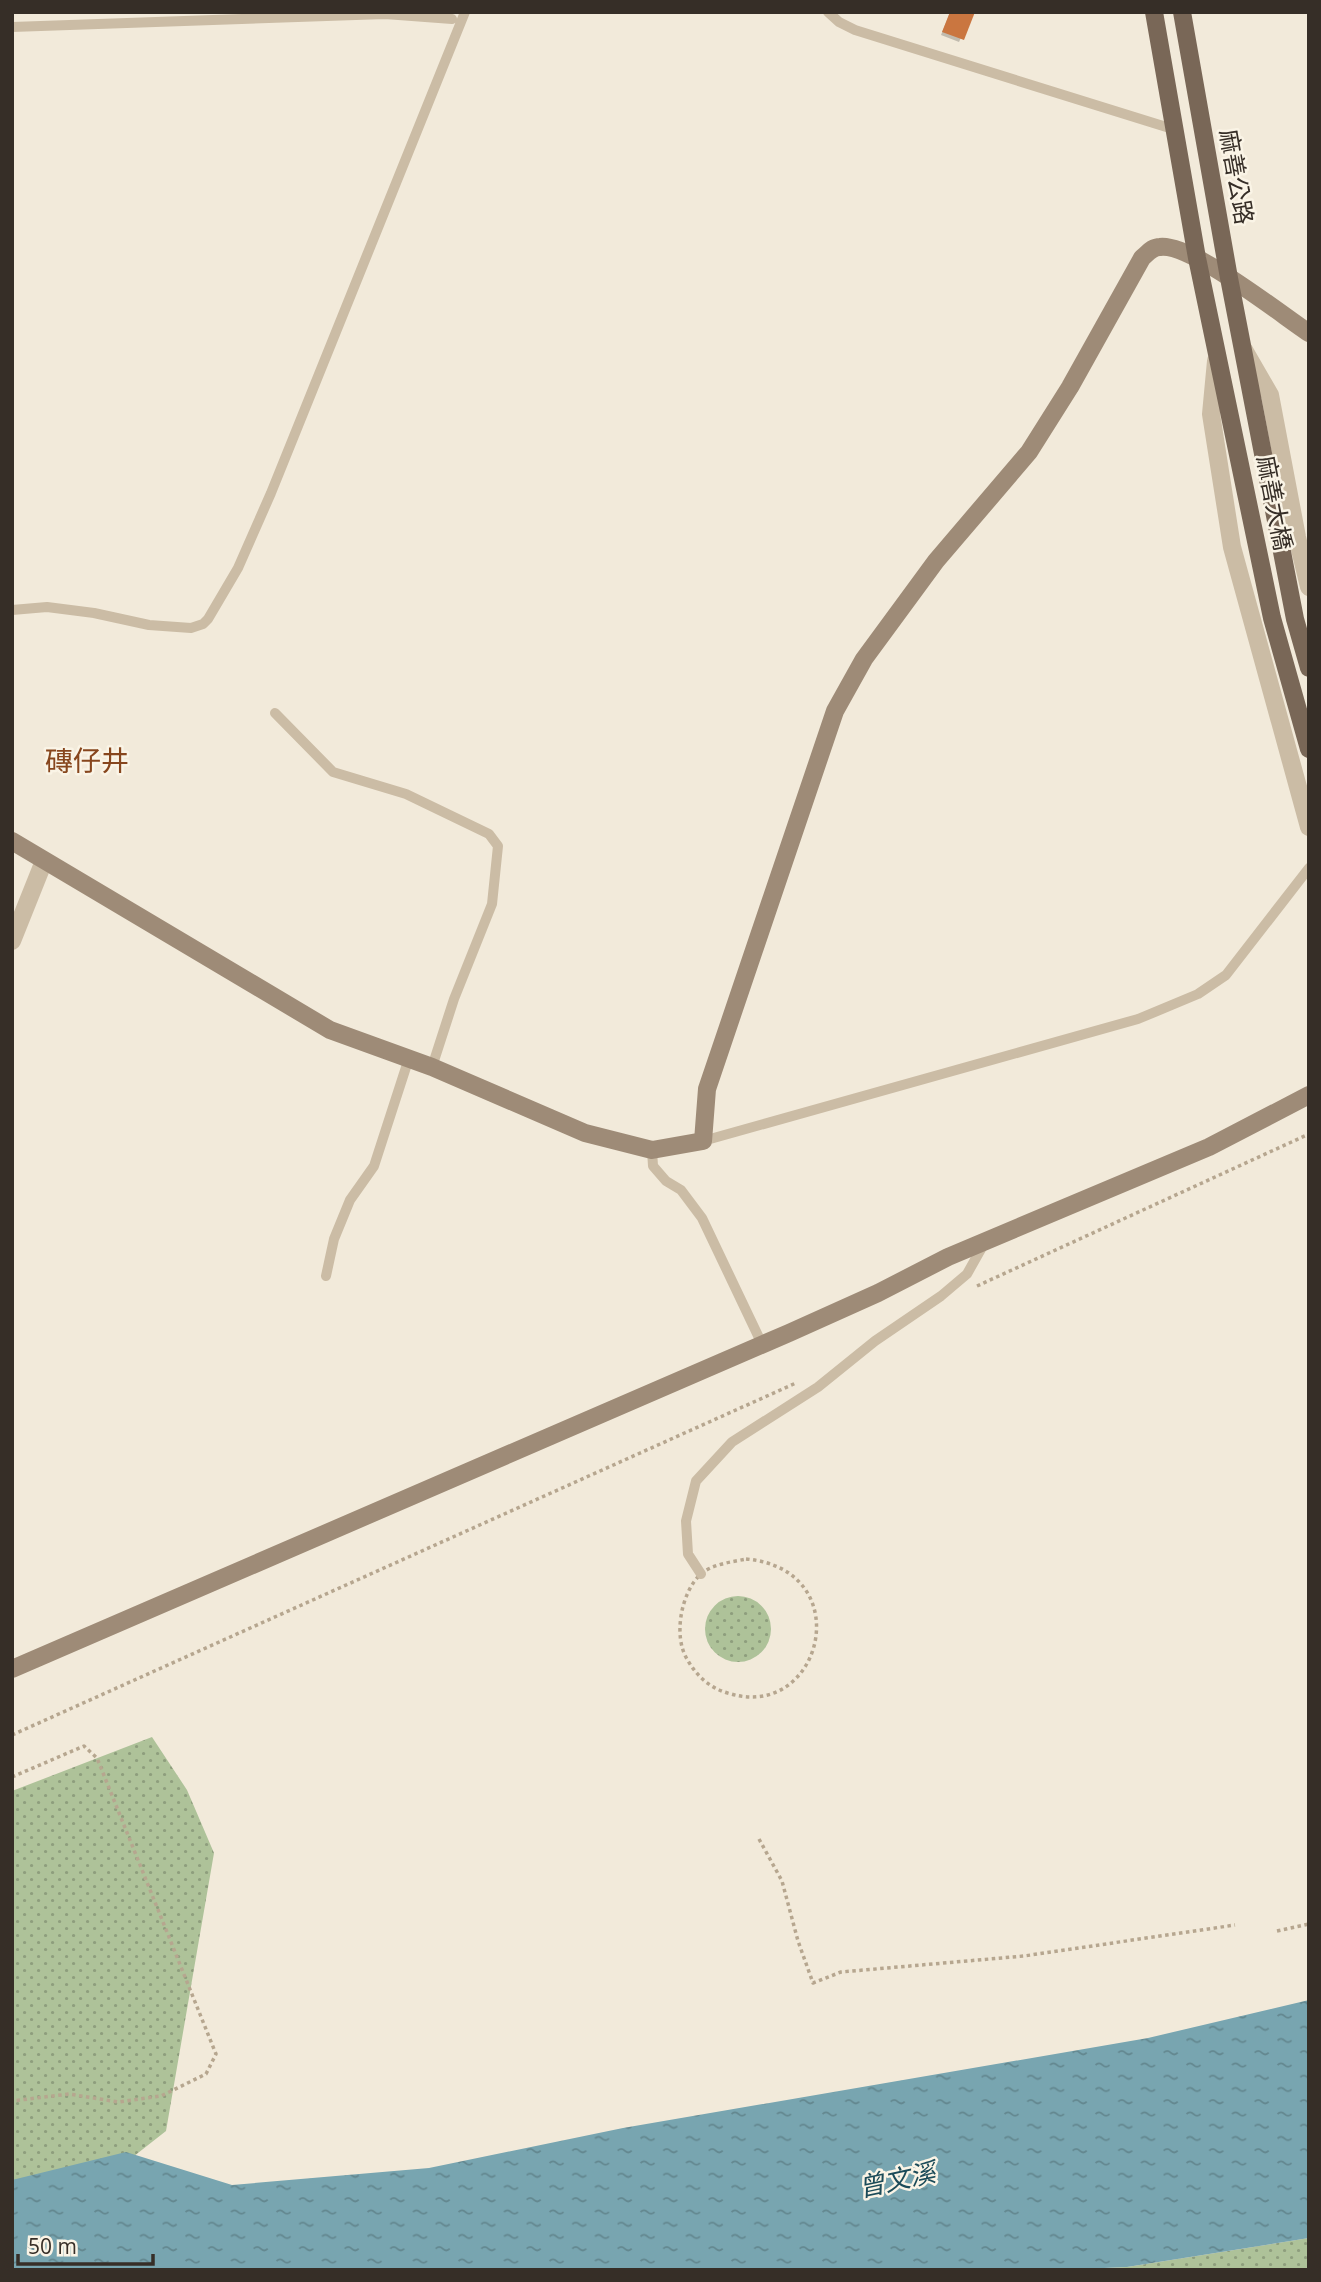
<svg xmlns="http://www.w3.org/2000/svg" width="1321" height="2282" font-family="'Open Sans','Noto Sans TC',sans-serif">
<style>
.grass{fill:url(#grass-dots)}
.water{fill:url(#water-ripples)}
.shadow{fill:#0003}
.building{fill:#ca7640}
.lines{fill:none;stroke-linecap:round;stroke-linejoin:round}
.path{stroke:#b6a68f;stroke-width:3.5;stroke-dasharray:3.5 3.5;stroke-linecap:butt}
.lane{stroke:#cbbca5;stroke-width:10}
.street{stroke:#cbbca5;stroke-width:18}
.secondary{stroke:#9e8b77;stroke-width:18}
.primary{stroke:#796757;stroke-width:18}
.labels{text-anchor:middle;stroke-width:5;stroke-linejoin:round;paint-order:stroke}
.street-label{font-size:24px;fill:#362e27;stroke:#faf4e6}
.water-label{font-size:26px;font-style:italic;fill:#1b4b59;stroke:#faf4e6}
.quarter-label{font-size:28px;fill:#87461d;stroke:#faf4e6}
</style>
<defs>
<pattern id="grass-dots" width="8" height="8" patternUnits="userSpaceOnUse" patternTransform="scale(1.75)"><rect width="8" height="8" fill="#aec299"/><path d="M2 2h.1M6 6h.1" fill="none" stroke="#8e9e7d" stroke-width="1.8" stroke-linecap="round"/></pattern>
<pattern id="water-ripples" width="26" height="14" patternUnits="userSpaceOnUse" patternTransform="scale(1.75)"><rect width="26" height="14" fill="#78a5b0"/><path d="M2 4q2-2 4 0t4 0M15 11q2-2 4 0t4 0" fill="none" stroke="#63878f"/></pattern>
</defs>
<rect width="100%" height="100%" fill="#f2eada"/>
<!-- grass -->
<path class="grass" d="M705 1629a33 33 0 1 1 66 0a33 33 0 1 1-66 0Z
M152 1737 187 1790 214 1853 166 2131 115 2171 12 2200V1791Z
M1309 2238V2270H1059L1127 2267Z"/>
<!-- water -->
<path class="water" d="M1309 2000V2238L1127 2267 1059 2270H12V2180L126 2152 232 2185 429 2168 623 2128 1148 2038Z"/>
<!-- shadow -->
<path class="shadow" d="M950 12H973L959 42 941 35Z"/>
<!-- building -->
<path class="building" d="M950 12H975L964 40 942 32Z"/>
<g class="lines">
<!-- path -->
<path class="path" d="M977 1286 1309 1134
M746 1559C859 1569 823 1720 731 1694 711 1689 697 1677 687 1659 673 1636 681 1592 701 1574 712 1564 732 1562 746 1559Z
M12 1735 796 1383
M12 1777 84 1746 97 1758 216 2054 206 2074 161 2096 118 2102 69 2094 12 2101
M759 1839 782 1881 798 1941 813 1983 841 1972 1024 1956 1235 1925
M1277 1931 1309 1924"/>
<!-- lane -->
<path class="lane" d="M828 12 839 22 855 30 1176 130
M12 27 385 14 452 19
M12 610 47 607 94 613 149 625 191 628 203 624 208 619 238 568 271 493 465 12
M275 713 333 772 406 794 489 834 498 846 492 904 454 999 432 1067
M703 1141 1138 1019 1198 994 1226 975 1309 868
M652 1150 653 1166 666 1181 681 1190 702 1218 762 1344
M326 1276 334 1239 350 1200 374 1166 409 1058
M701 1574 688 1554 686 1521 696 1481 732 1442 818 1387 875 1341 941 1296 967 1274 985 1242"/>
<!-- street -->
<path class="street" d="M1244 350 1270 395 1297 537 1309 587
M1216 361 1211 414 1232 547 1309 827
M12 941 44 861"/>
<!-- secondary -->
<path class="secondary" d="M12 841 330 1030 432 1067 585 1133 652 1150 703 1141 707 1089 835 711 864 659 936 561 1029 452 1070 387 1142 258C1148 253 1152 247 1160 247 1191 243 1279 313 1309 333
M12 1669 789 1333 878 1293 948 1257 1209 1147 1309 1095"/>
<!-- primary -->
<path class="primary" d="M1154 12 1197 258 1272 618 1309 749
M1182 12 1229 278 1295 619 1309 668"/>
</g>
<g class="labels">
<!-- street labels -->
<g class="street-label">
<text transform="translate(1236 177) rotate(80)" y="8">麻善公路</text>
<text transform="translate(1274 503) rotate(79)" y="8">麻善大橋</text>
</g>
<!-- water labels -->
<g class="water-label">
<text transform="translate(897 2180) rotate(-12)" y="9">曾文溪</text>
</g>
<!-- quarter labels -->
<g class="quarter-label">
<text x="87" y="771">磚仔井</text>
</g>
</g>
<!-- border -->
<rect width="1321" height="2282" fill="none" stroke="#362e27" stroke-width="28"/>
<!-- scale -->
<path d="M18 2254v10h135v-10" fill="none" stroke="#362e27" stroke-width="3.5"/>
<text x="28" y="2254" font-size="21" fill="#362e27" stroke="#faf4e6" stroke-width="5" paint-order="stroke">50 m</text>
</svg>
